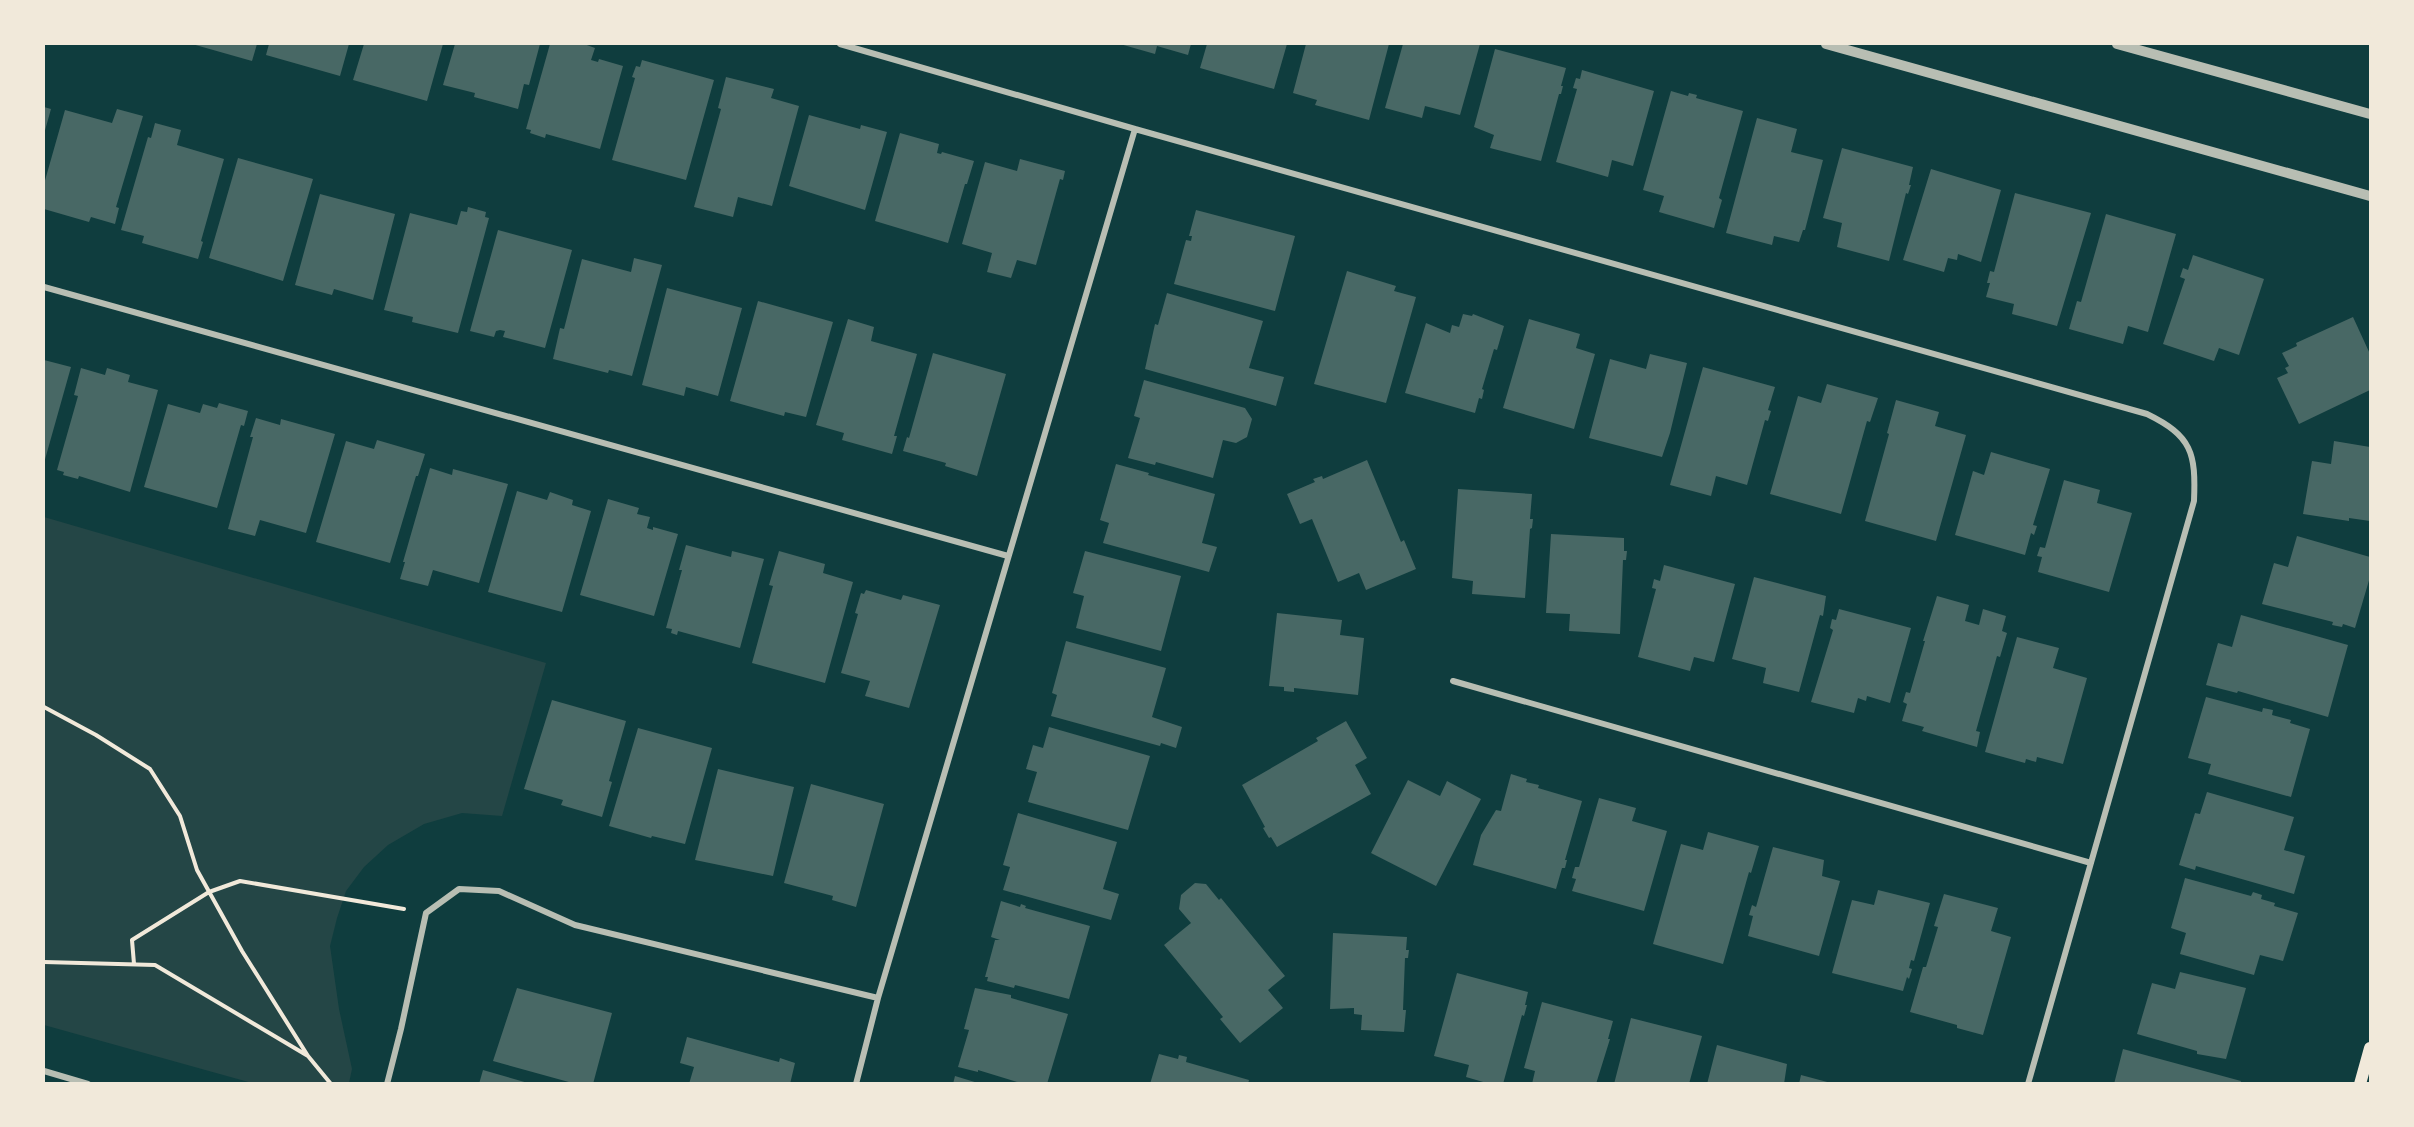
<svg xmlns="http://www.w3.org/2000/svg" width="2414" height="1127" font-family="'Roboto Condensed',sans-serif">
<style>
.green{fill:#244646}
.building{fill:#486865}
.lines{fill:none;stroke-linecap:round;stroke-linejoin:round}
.path{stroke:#f1e9da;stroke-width:4}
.minor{stroke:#b8beb3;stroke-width:6}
.tertiary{stroke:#b8beb3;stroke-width:10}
.secondary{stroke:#f1e9da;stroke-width:12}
</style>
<rect width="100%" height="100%" fill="#0f3d3e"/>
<!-- green -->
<path class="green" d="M44 517 546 663 502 816 462 813 424 824 388 845 364 867 346 891 337 918 330 946 339 1009 352 1069 349 1083H252L44 1025Z"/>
<!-- building -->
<path class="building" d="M192 44H257L252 61Z
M269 44H349L340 76 266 55Z
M364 44H443L427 101 353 80Z
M455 44H540L529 85 524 84 518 109 474 97 475 93 443 85Z
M550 44H584L595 48 591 60 598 62 599 59 623 66 600 149 546 134 545 138 530 133 531 130 526 129Z
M1120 44H1191L1188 55 1157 46 1155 54Z
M1207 44H1287L1274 89 1200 68Z
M1306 44H1389L1369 120 1315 105 1317 100 1293 93Z
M1403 44H1480L1460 115 1425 106 1422 118 1385 108Z
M1495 49 1566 68 1561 86H1563L1561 94H1559L1541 161 1490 148 1494 135 1474 127Z
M642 60 714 80 686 180 612 160 635 78 632 77 636 66 640 67Z
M1582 70 1654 91 1633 166 1612 160 1608 177 1556 162 1577 89 1573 88 1576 78 1580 79Z
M726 77 774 89 771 98 799 106 772 206 738 197 733 217 694 207 721 109 718 108Z
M1671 91 1688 96 1689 93 1697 95 1696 98 1743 111 1719 198 1722 200 1714 228 1659 212 1664 196 1643 190Z
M44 107 51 109 44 134Z
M117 109 143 116 116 207 119 208 115 224 91 217 89 222 44 209V184L65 110 112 123Z
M809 115 860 129 861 125 887 132 865 210 789 186Z
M1757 118 1797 129 1791 152 1823 160 1805 230H1803L1799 242 1774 236 1772 245 1726 233Z
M155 123 181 130 177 145 224 159 201 241 203 242 198 259 142 243 144 236 121 230 148 137 151 138Z
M900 133 939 144 937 153 941 154 942 152 974 161 967 184H965L948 243 875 221Z
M1842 148 1913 167 1909 185H1911L1908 194 1906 193 1889 261 1837 247 1842 223 1823 218Z
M238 158 313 179 283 281 209 258Z
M1020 159 1065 171 1063 180 1060 179 1036 265 1017 260 1011 278 987 272 992 253 962 244 985 162 1017 171Z
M1931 169 2001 190 1981 262 1958 254 1957 260 1948 258 1944 272 1903 260Z
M2015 193 2091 213 2057 326 2012 314 2014 304 1986 297 1990 283H1987L1990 271 1994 272Z
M320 194 395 214 373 300 334 289 332 295 295 285Z
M468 207 486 212 485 217 489 218 458 333 412 322 413 317 384 310 410 213 457 225 461 211 467 212Z
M1196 210 1295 236 1275 311 1174 284 1186 240 1191 241 1192 236H1189Z
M2106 214 2176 234 2148 332 2128 326 2123 344 2069 329 2077 301 2081 302Z
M498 230 572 250 545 348 503 337 505 331 500 330 496 331 494 337 470 331Z
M2193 255 2264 279 2239 355 2219 348 2214 361 2163 344 2185 279 2180 277 2183 268 2188 270Z
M634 258 662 265 632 376 609 370 608 373 553 359 560 328 564 329 582 259 631 272Z
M1347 271 1396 286 1394 291 1416 297 1386 403 1314 384Z
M667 288 742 308 718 396 686 387 684 396 642 385Z
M1167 293 1263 321 1249 368 1284 377 1276 406 1145 369 1155 324 1158 325Z
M758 301 833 322 806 417 785 412 784 416 730 401Z
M1463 314 1472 316 1473 314 1504 326 1497 350 1494 349 1482 389 1484 390 1482 399 1479 398 1475 413 1405 393 1426 323 1450 333 1452 325 1459 327Z
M2353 317 2370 354V390L2299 424 2277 378 2288 373 2285 368 2289 366 2282 353 2297 346 2296 343Z
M848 319 874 327 871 341 917 354 894 436H897L892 454 842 440 844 433 816 425Z
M1529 319 1580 334 1576 348 1595 354 1574 429 1503 408Z
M933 353 1006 374 977 476 945 466 946 463 903 451 907 437 909 438Z
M1650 354 1687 363 1670 433 1662 457 1589 438 1610 359 1646 369Z
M44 360 71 367 44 463Z
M1703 367 1775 387 1768 410 1771 411 1768 421 1765 420 1747 485 1716 476 1711 496 1670 485Z
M81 368 105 375 107 368 130 375 128 382 158 390 130 492 79 476 78 479 63 475 64 472 57 470 78 396 74 395Z
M1144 380 1245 408 1252 419 1247 437 1236 443 1223 440 1213 478 1156 462 1155 465 1128 458 1140 418 1134 416Z
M1827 384 1878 398 1870 422 1867 421 1841 514 1770 494 1798 396 1821 403Z
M1896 400 1939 412 1935 426 1966 435 1936 541 1865 521 1889 434 1887 433Z
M219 403 248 411 244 426 241 425 217 508 144 487 168 404 200 413 203 404 217 408Z
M256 418 280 425 281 419 335 434 306 533 260 520 255 536 228 529 253 437H250Z
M377 440 425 454 418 476H416L390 563 316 542 346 441 374 449Z
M2334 441 2370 447V521L2349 518V521L2303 514 2312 461 2331 464Z
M1991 452 2050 469 2033 525 2037 526 2034 535 2031 533 2025 555 1955 535 1973 471 1984 475Z
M1367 460 1401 542 1404 540 1416 569 1366 590 1359 573 1338 582 1312 519 1300 524 1287 494 1315 482 1313 479 1322 476 1323 479Z
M1116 464 1149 473 1148 475 1215 494 1202 543 1217 547 1209 572 1103 543 1109 523 1100 520Z
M430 468 452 475 453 469 508 484 479 583 433 570 428 586 400 579 405 562H403Z
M2064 480 2100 490 2097 503 2132 513 2109 592 2038 572 2042 557 2037 556 2040 547 2045 548Z
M1458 489 1532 494 1530 519H1533L1532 528 1530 529 1525 598 1472 594 1473 581 1452 578Z
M517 491 547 500 550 492 573 500 572 505 591 511 562 612 488 592Z
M608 499 639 508 637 514 650 517 647 528 653 530V527L678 534 654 616 580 595Z
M1551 534 1624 538V551H1627L1626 560H1623L1620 634 1569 631 1570 614 1546 613Z
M2297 536 2370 557V577L2355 628 2343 624 2342 627 2332 625 2333 622 2262 604 2274 563 2288 567Z
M686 545 731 557 732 551 764 559 740 648 678 631 677 635 671 633 672 629 666 628 682 570H679Z
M779 551 825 564 823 573 853 582 825 683 752 663 773 586 769 585Z
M1085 551 1181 576 1161 651 1076 628 1084 596 1073 593Z
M1664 565 1735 584 1714 662 1694 657 1690 671 1638 657 1656 589 1652 588 1654 579 1660 581Z
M1754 577 1826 596 1823 616 1820 615 1799 692 1763 683 1766 668 1732 659Z
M866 590 901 600 903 595 940 605 909 708 865 696 870 681 841 673 858 614 855 613 861 593 864 594Z
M1937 596 1969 605 1965 621 1979 625 1983 609 2006 616 2002 631 2007 633 2000 657 1997 656 1976 731 1980 732 1977 747 1922 731 1924 727 1902 721 1907 704 1903 702 1906 692 1910 693 1925 641H1923Z
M1839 609 1911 628 1890 703 1867 696 1866 701 1858 698 1854 713 1811 702 1833 630 1830 628 1832 619 1836 620Z
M1277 613 1342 620 1340 635 1364 638 1358 695 1294 688V692L1284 691V687L1269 686Z
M2241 615 2348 645 2328 717 2238 691 2237 693 2206 685 2218 643 2232 647Z
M2017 637 2059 648 2053 668 2087 678 2063 764 2037 757 2036 762 2026 759 2025 763 1985 752Z
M1066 641 1166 668 1152 717 1182 727 1176 748 1161 743 1160 746 1051 716 1057 695 1052 693Z
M2206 697 2262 712 2263 708 2273 710 2272 715 2291 720 2290 723 2310 729 2291 797 2208 774 2211 764 2188 758Z
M552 700 626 721 609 781 612 782 602 817 561 805 563 800 524 789Z
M1346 721 1367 758 1355 765 1371 794 1277 847 1271 837 1269 838 1263 828 1265 827 1242 785 1318 741 1316 738Z
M1049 727 1150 756 1128 830 1028 802 1037 772 1026 769 1033 745 1043 748Z
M638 728 712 748 685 844 652 836 651 838 609 826Z
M718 769 794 787 773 876 695 860Z
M1511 774 1527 779 1526 782 1539 785 1538 788 1582 801 1565 860H1567L1565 868H1562L1556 889 1473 865 1481 835 1496 810 1501 811Z
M1408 780 1440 796 1447 781 1481 799 1436 886 1371 853Z
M811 784 884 804 856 907 832 900 833 896 784 883Z
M2207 792 2294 817 2284 850 2305 856 2294 894 2196 866 2195 870 2179 865 2195 813 2200 814Z
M1599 798 1636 808 1632 821 1667 831 1644 911 1572 891 1576 879 1572 878 1575 867H1579Z
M1018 813 1117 842 1103 889 1119 894 1111 920 1003 890 1010 867 1003 865Z
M1708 832 1759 846 1751 873 1749 872 1723 964 1653 944 1681 844 1703 850Z
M1773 847 1824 860 1822 876 1840 881 1819 956 1748 936 1753 916 1749 915 1752 905 1756 907Z
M2185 878 2251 896 2253 892 2262 895 2261 899 2275 903 2274 906 2298 913 2283 961 2260 955 2254 975 2180 954 2186 933 2171 928Z
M1195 883 1206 884 1219 900 1221 898 1285 976 1268 990 1283 1008 1240 1043 1220 1019 1223 1017 1164 945 1191 923 1179 909 1181 895Z
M1878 890 1930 903 1914 961 1911 960 1909 968 1912 969 1909 979 1907 977 1903 991 1832 973 1852 900 1874 905Z
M1944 894 1998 908 1991 931 2011 937 1983 1035 1957 1028V1025L1910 1012 1923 967H1926L1938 927 1934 926Z
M1001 901 1020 907 1021 904 1026 906 1025 908 1090 926 1069 999 1015 985 1014 988 987 981 988 977H985L995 940H1000L991 937Z
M1333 933 1407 937 1406 950H1409L1408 958H1405L1403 1010H1406L1404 1032 1361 1030 1362 1015 1354 1014V1008L1330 1009Z
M2180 972 2246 988 2226 1059 2197 1054V1051L2137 1034 2152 983 2175 989Z
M1457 973 1528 992 1525 1005H1527L1524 1016 1522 1015 1503 1084H1490L1466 1077 1469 1065 1434 1056Z
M517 988 612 1013 593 1084H576L493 1061Z
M975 988 1011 995V998L1068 1014 1047 1084H1024L978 1070V1072L958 1067 969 1030 964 1029Z
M1542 1002 1613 1021 1608 1039H1610L1596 1084H1532L1535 1071 1524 1068Z
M1631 1018 1702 1036 1689 1084H1614Z
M687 1037 779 1062 780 1058 795 1063 790 1084H689L694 1067 680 1063Z
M1717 1045 1787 1064 1784 1084H1707Z
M2123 1049 2241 1081 2240 1084H2114Z
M1159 1054 1178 1059 1179 1055 1187 1057 1186 1062 1249 1080 1248 1084H1150Z
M483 1070 528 1083V1084H479Z
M1801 1075 1831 1083V1084H1799Z
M955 1076 978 1083V1084H953Z"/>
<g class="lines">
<!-- path -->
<path class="path" d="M44 707 96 735 150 769 180 816 197 870 242 951 308 1056
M44 962 155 965 308 1056 331 1084
M134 964 132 940 209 892 240 881 404 909"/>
<!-- minor -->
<path class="minor" d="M840 44 1135 129 2147 414C2192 436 2196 453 2194 501L2028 1084
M44 287 1008 556
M1453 681 2091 863
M44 1071 88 1084
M387 1084 401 1029 426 913 459 889 499 891 575 925 878 998
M856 1084 878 998 1135 129"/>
<!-- tertiary -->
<path class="tertiary" d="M1826 44 2370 196
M2117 44 2370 114"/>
<!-- secondary -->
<path class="secondary" d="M2360 1084 2370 1048"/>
</g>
<!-- border -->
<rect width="2414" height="1127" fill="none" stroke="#f1e9da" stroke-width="90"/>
</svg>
